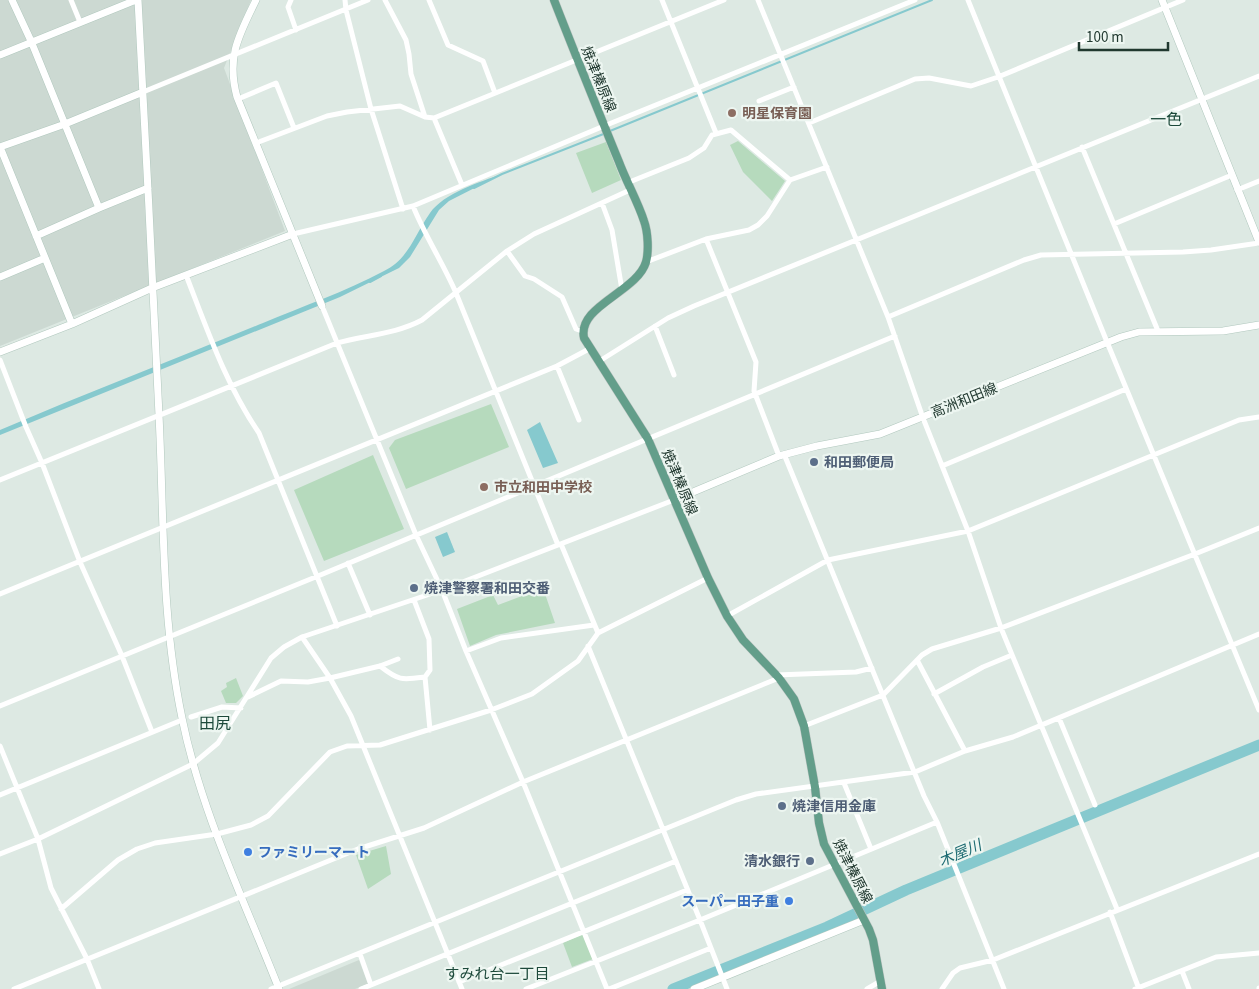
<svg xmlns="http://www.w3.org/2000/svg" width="1259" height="989" font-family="'Source Sans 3','Noto Sans JP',sans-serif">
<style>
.built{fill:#ccd9d2}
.green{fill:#b6dabd}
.water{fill:#86c9ce}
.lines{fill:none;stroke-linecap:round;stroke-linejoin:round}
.stream{stroke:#86c9ce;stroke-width:2}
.river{stroke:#86c9ce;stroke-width:11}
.secondary-casing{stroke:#b1c8be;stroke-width:8}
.primary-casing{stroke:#bcc3c1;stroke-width:9}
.street{stroke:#fff;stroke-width:5}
.secondary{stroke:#fff;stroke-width:7}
.primary{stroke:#639e8a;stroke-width:8}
.education-dot{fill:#8d6e63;stroke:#edf6f1;stroke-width:2}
.service-dot{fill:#5c6f8a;stroke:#edf6f1;stroke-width:2}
.shop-dot{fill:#3f7fe0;stroke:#edf6f1;stroke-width:2}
.labels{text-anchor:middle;stroke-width:4.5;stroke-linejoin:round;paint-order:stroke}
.street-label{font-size:14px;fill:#20382f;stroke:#edf6f1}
.education-label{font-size:14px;font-weight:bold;fill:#785e54;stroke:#edf6f1;text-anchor:start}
.service-label{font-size:14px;font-weight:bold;fill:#4e5e75;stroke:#edf6f1;text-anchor:start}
.shop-label{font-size:14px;font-weight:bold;fill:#366cbe;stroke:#edf6f1;text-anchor:start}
.water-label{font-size:15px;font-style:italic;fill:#1c6a71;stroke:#edf6f1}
.neighbourhood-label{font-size:15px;fill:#1c493a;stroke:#edf6f1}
.quarter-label{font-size:16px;fill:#1c493a;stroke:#edf6f1}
</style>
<rect width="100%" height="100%" fill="#dde9e3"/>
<!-- built -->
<path class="built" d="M0 0H251L224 68 285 231 0 346Z
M359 960 368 984 355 989H289Z"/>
<!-- green -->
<path class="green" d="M738 141 785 181 772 201 743 172 730 145Z
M606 142 621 180 592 193 576 153Z
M491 404 509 447 406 489 389 448 395 440Z
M373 455 404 529 324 561 294 490Z
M543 588 555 623 496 635 470 646 457 609 493 595 498 605Z
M236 678 243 696 236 703H226L221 691 227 687 226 683Z
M386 846 391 874 368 889 356 855Z
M583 934 593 959 572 967 563 943Z"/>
<!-- water -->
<path class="water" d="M502 174 449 201 439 210 410 257 399 268 340 297 0 435V430C87 393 175 359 263 323 303 306 345 292 384 271 409 259 415 234 430 213 444 193 480 182 502 174Z
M540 422 558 463 543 468 527 430Z
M447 532 455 552 443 557 435 537Z"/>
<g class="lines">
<!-- stream -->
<path class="stream" d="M610 131 932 0
M474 188 502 174 606 133
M370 282 381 276"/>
<!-- river -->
<path class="river" d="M673 989 827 927 906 890 1259 745"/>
<defs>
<path id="secondary" d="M12 0 31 41 99 208
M138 0C146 138 152 277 159 415 164 516 161 618 182 718 201 812 244 900 279 989
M256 0C239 35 226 57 237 97L322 306
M1162 0 1259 242
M0 55 136 0
M0 147 72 324
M0 147 65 124 143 92
M36 236 99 208 148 188
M0 277 45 258
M0 352 72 324 152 288 293 234
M674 500 779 456 817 446 880 434 1121 337 1139 332 1223 331 1259 325
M694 989 864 920"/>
<path id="primary" d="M554 0C575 54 597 108 619 162 626 181 638 202 644 221 648 232 649 251 646 262 637 292 577 306 584 338L648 439 708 578 727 616 743 640 779 678 794 699 804 726 815 787 819 823 824 844 869 929 873 940 882 989"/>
</defs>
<!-- secondary casing -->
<use href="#secondary" class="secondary-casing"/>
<!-- primary casing -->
<use href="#primary" class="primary-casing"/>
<!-- street -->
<path class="street" d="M71 0 80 22
M291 0 288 7 296 30
M345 0 346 10 371 109 403 209
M385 0 406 40 409 54 411 74 425 117
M429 0 448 45 483 61 495 93
M662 0 716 133
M758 0 888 317 923 418 968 531 1001 628 1117 909
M968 0 1107 342 1259 710
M143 92 368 0
M238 99 276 83 294 128
M759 101 794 87
M434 118 462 185
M809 123 915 79 929 78 971 86 998 77 1183 0
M256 143 327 116 347 112 400 106 425 117 434 118 724 0
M1082 147 1158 331
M627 183 689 158 704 148 712 135 731 130 790 180
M1237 190 1259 181
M602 203 612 230 622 290
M413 206C425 236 443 263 456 293L558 545
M1114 224 1232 175
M293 234 413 206 604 126 915 0
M706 239 756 362 754 391 779 456
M507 251 525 276 534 279 562 297 576 329 582 331
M646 262 706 239 749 230 758 225 767 216 790 180 827 167
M186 275C207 329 226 385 259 433L337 626
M322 306 416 535 442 590 466 651 523 782 607 989
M888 317 1024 260 1041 255 1183 252 1211 250 1259 243
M655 326 674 375
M0 360 26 427 42 463 80 562 122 656 152 732
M598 362 668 318 694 306 1259 76
M557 366 579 420
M784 454 924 796 937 822 1004 989
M942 466 1126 389
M0 480 337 343C366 335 396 334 422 320L507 251 534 234 630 190
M561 544 598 633
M348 563 370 615
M0 594 557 366 589 349
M414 600 429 639 430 670 425 677 430 730
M727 616 828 560 968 531 1239 420 1259 417
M302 637 330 678 351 716 462 989
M588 646 700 920 727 989
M466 651 501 638 594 625
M917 660 965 751
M380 666C399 681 402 680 425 677
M776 675 856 672 872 668
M934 694 983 667 1012 655
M248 697 281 681 308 682 330 678 380 666 398 659
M0 706 318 576 895 336
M191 717 222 707 241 708
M1059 718 1095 805
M804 726 883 695 922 655 932 649 1001 628 1195 554 1259 528
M0 746 38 839 51 888 87 959 99 989
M844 783 871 849
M0 795 182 720
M0 854 38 839 193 764 218 743 271 658 284 647 302 637 442 590 674 500
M61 909 118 860 137 849 155 843 217 834 251 825 268 816 330 752 347 746 380 745 491 710 532 694 578 661 598 633 708 578
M1110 912 1139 989
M360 954 371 985
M1182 971 1189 989
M459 982 687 890
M14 989 358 849 424 828 523 782 779 678
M271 989 736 800 756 794 915 772 965 751 1013 737 1259 634
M361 989 676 861
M526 989 700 920 937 822
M609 989 711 948
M867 989 879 982
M942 989 953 973 960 968 993 960 1259 854
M1135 989 1216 957 1259 953
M1259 989V988"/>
<!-- secondary -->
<use href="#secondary" class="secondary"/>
<!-- primary -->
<use href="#primary" class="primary"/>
</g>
<!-- markers -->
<g class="education-dot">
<circle cx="732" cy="113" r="5"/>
<circle cx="484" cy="487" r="5"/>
</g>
<g class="service-dot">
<circle cx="814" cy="462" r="5"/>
<circle cx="414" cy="588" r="5"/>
<circle cx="782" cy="806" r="5"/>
<circle cx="810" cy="861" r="5"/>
</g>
<g class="shop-dot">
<circle cx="248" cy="852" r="5"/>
<circle cx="789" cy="901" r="5"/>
</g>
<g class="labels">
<!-- street labels -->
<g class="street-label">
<text transform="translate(599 79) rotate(68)" y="5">焼津榛原線</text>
<text transform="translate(964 400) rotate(-22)" y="5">高洲和田線</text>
<text transform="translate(680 482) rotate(67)" y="5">焼津榛原線</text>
<text transform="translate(853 871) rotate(63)" y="5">焼津榛原線</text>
</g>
<!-- education labels -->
<g class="education-label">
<text x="742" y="118">明星保育園</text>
<text x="494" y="492">市立和田中学校</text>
</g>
<!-- service labels -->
<g class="service-label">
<text x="824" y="467">和田郵便局</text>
<text x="424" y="593">焼津警察署和田交番</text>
<text x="792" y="811">焼津信用金庫</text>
<text x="800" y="866" text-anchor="end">清水銀行</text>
</g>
<!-- shop labels -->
<g class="shop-label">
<text x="258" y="857">ファミリーマート</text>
<text x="779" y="906" text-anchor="end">スーパー田子重</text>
</g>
<!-- water labels -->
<g class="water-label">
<text transform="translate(960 853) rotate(-23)" y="5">木屋川</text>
</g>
<!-- neighbourhood labels -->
<g class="neighbourhood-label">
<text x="497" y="979">すみれ台一丁目</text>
</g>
<!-- quarter labels -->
<g class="quarter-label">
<text x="1166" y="125">一色</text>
<text x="215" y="729">田尻</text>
</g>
</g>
<!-- scale -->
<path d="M1079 42v8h89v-8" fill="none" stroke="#20382f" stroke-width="2.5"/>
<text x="1086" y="42" font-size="15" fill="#20382f" stroke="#edf6f1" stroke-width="4" paint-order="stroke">100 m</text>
</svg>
